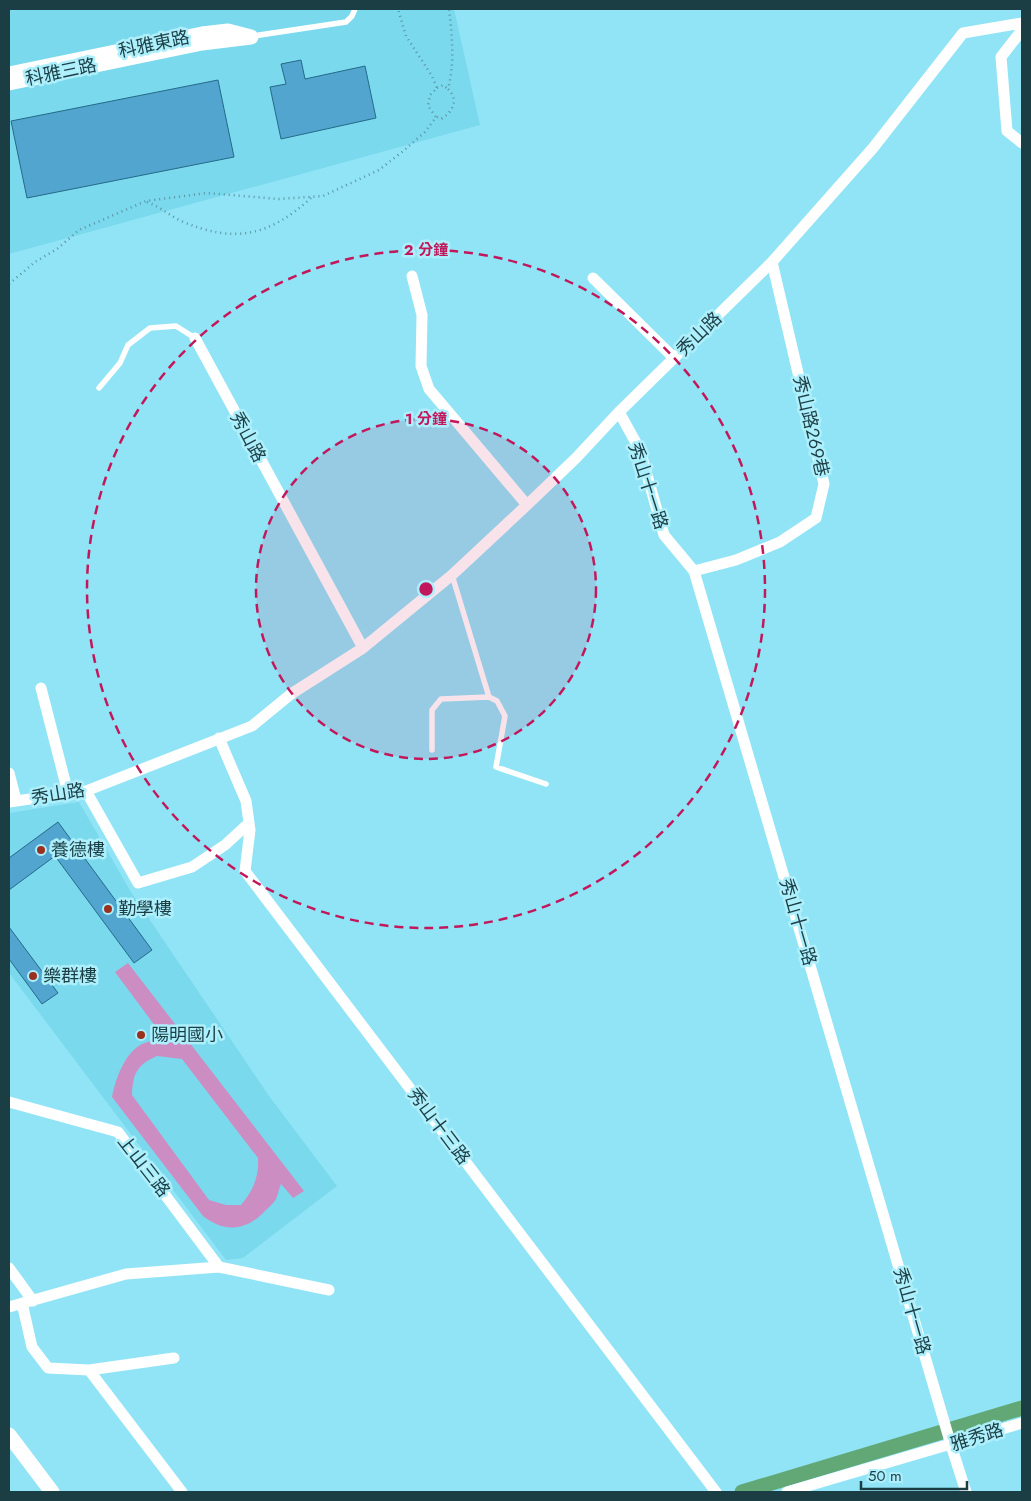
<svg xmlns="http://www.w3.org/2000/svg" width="1031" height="1501" font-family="Jost,'Noto Sans TC',sans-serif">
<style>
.built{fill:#7ad9ed}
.green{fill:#cc8ec2;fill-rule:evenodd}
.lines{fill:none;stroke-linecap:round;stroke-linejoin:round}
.canal{stroke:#62a877;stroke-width:15}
.building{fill:#51a5ce;stroke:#256a89}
.path{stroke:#5995a2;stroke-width:2.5;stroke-dasharray:1 4;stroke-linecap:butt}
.service{stroke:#fff;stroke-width:5.5}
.minor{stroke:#fff;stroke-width:11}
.tertiary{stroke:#fff;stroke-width:15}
.ring{fill:none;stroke:#c2185b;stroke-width:2.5;stroke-dasharray:9 6}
.poi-dot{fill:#9a301e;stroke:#aeeffc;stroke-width:2}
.labels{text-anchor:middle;stroke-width:5;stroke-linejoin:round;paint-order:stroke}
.street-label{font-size:18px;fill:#1b3e45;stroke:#aeeffc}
.poi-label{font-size:18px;fill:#1b3e45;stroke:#aeeffc;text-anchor:start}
.centre{fill:#c2185b;stroke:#aeeffc;stroke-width:2.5}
.ring-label{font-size:15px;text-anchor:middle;font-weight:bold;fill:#c2185b;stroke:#aeeffc;stroke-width:5;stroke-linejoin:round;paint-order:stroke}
</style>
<rect width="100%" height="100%" fill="#91e4f6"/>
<!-- built -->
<path class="built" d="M9 9H454L480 125 9 254Z
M79 802 131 892 269 1096 337 1186 243 1258 226 1260 9 973V813Z"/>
<!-- green -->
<path class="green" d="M128 963 304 1191 293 1198 281 1184C279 1188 278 1195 276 1199 274 1203 269 1207 265 1211 246 1231 225 1233 203 1216L112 1097C116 1077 127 1044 152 1041 157 1041 163 1042 167 1042L115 972ZM157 1056 182 1059 258 1158C259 1177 253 1191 241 1205H226L209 1200 132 1095C133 1073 137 1065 157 1056Z"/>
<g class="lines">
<!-- canal -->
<path class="canal" d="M742 1492 1022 1408"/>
</g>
<!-- building -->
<path class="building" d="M301 60 305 79 365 66 376 118 281 139 270 87 286 84 281 64Z
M218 80 234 157 27 198 11 121Z
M58 822 152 950 134 963 55 856 9 890V858Z
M9 927 58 993 42 1004 9 959Z"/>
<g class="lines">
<!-- path -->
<path class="path" d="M437 88 443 85 448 89
M437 117 441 119C453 112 459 100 448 89 455 63 452 35 449 9
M147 202C159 206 169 215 181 221 235 244 269 236 311 198
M9 284 35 262 57 249 79 230 146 201 207 193 278 199 323 196 379 170 402 152 425 132 436 117 428 106 430 95 437 88 432 76 406 36 398 9"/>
<!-- service -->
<path class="service" d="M253 36 346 22 352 16 355 9
M99 388 120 363 128 345 150 328 176 326 195 338
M452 575 489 697 497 701 505 716 496 767 546 784
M432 750V710L441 699 489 697"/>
<!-- minor -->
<path class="minor" d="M1022 30 1001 57 1007 131 1022 143
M412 276 422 315 421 366 429 389 527 505
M593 278 674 358
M195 338 363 648
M619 412 640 450 664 535 694 571 951 1445 966 1492
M694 571 736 560 780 542 816 518 824 484 772 262
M41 688 68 793
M219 738 246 801 250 830 245 871 716 1492
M9 773 16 800
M86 791 138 883 192 867 225 845 249 823
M9 802 86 791 252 726 291 694 363 648 452 575 527 505 576 458 619 412 772 262 873 148 963 33 1022 23
M9 1102 118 1132 219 1267
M9 1268 33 1301
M22 1303 32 1347 48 1368 89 1370 182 1492
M9 1307 126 1274 219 1267 329 1290
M89 1370 174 1358
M787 1492 1022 1423"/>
<!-- tertiary -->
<path class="tertiary" d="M9 74 202 34 228 31 251 37 202 43 9 83
M9 1435 52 1492"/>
</g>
<!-- distance rings -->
<circle cx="426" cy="589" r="170" fill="#c2185b" fill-opacity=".12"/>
<g class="ring">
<circle cx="426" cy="589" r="170"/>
<circle cx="426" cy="589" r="339"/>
</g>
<!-- markers -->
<g class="poi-dot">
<circle cx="41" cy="850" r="5"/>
<circle cx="108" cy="909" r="5"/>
<circle cx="33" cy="976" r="5"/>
<circle cx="141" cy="1035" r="5"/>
</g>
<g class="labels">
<!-- street labels -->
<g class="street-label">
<text transform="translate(154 44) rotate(-12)" y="6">科雅東路</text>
<text transform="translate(61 72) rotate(-12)" y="6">科雅三路</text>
<text transform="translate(699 334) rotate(-44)" y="6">秀山路</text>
<text transform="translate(811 426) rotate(77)" y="6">秀山路269巷</text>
<text transform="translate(248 437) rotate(62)" y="6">秀山路</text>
<text transform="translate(648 486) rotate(72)" y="6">秀山十一路</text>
<text transform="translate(58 794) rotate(-9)" y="6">秀山路</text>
<text transform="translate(798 922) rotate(74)" y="6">秀山十一路</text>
<text transform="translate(439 1126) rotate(53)" y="6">秀山十三路</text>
<text transform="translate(144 1166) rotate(52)" y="6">上山三路</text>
<text transform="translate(912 1311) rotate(74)" y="6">秀山十一路</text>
<text transform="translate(977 1437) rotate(-17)" y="6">雅秀路</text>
</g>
<!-- poi labels -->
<g class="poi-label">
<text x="51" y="856">養德樓</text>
<text x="118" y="915">勤學樓</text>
<text x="43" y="982">樂群樓</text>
<text x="151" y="1041">陽明國小</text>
</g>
</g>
<circle cx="426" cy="589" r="8" class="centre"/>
<g class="ring-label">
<text x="426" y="255">2 分鐘</text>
<text x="426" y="424">1 分鐘</text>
</g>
<!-- border -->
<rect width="1031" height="1501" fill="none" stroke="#1b3e45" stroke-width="20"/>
<!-- scale -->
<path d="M861 1481v8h106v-8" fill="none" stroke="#1b3e45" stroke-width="2.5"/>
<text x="868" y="1481" font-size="15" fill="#1b3e45" stroke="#aeeffc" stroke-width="4" paint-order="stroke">50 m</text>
</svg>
